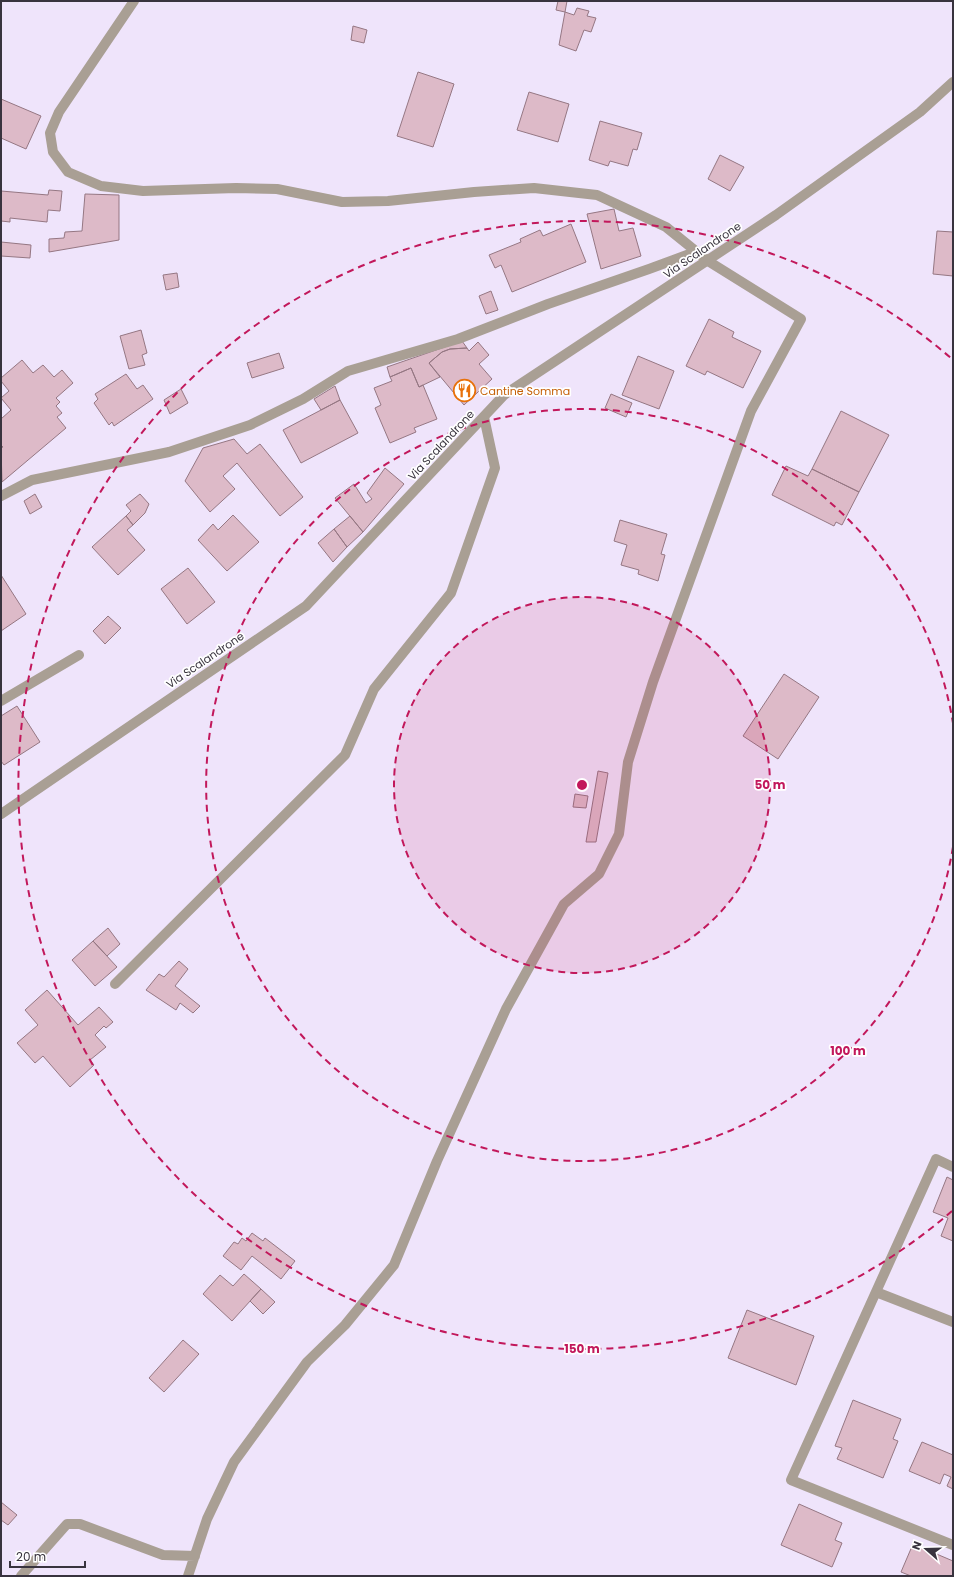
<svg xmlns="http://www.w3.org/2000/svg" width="954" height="1577" font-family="Poppins,sans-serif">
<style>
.building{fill:#ddbac8;stroke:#957783}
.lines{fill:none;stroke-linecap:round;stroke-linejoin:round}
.service{stroke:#a99f94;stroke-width:10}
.minor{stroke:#a99f94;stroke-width:10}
.tertiary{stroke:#a99f94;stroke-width:10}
.ring{fill:none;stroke:#c2185b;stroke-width:2;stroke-dasharray:7 5}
.labels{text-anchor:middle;stroke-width:3.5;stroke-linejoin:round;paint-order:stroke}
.street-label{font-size:11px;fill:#38333e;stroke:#fff}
.food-label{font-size:11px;fill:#c56008;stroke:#fff;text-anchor:start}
.centre{fill:#c2185b;stroke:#fff;stroke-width:2}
.ring-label{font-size:12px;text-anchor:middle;font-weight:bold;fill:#c2185b;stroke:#fff;stroke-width:3.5;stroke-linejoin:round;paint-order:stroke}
</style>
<rect width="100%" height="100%" fill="#efe4fb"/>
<!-- building -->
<path class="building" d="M558 1H567L565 12 556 10Z
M577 8 589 11 587 16 596 18 591 32 584 30 576 51 559 45 565 12 574 15Z
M353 26 367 30 364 43 351 40Z
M418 72 454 84 433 147 397 136Z
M529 92 569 104 558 142 517 130Z
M1 99 41 116 26 149 1 138Z
M600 121 642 133 637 150 633 149 628 166 610 161 608 166 589 160Z
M720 155 744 167 730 191 708 179Z
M49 190 62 191 60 211 48 210 47 222 10 218V222L1 221V191L48 195Z
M85 194 119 195V240L49 252V239L64 238 65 232 82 231Z
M614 209 619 231 633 228 641 256 601 269 587 214Z
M571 224 586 262 512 292 501 265 495 268 489 255 521 242 520 239 540 230 543 236Z
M937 231 953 232V276L933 274Z
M1 242 31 245 30 258 1 256Z
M177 273 179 287 166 290 163 275Z
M491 291 498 310 486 314 479 296Z
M709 319 734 332 732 337 761 351 743 388 707 371 705 375 686 366Z
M141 330 147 353 142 355 145 365 129 369 120 336Z
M462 341 467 348 450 349 442 352 429 363 440 377 419 387 411 368 390 377 387 367Z
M478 342 489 355 479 364 492 379 464 405 429 363 442 352 450 349 467 348 469 351Z
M279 353 284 368 252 378 247 363Z
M638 356 674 371 659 409 622 395Z
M22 360 33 373 43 365 54 377 62 370 73 383 56 398 60 402 56 406 62 413 57 417 66 428 2 482 1 448 3 447 1 445V419L11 410 1 398 9 391 1 381V378Z
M411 368 419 387 423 385 437 419 414 428 416 432 390 443 375 408 381 405 374 388 392 381 390 377Z
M126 374 137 389 143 385 153 399 114 426 112 422 109 425 94 403 98 399 95 394Z
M335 386 340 400 321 410 314 399Z
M181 389 188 403 170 414 164 400Z
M611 394 632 403 626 417 605 408Z
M340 400 358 433 301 463 283 430Z
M841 411 889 435 859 492 812 469Z
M234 439 247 454 260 444 303 497 280 516 237 463 223 476 235 489 210 512 185 481 203 448Z
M786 466 808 476 812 469 859 492 842 525 836 522 834 526 772 495Z
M385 468 404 484 363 532 335 498 354 484 366 503 372 499 367 493Z
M35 494 42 507 30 514 24 501Z
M140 494 149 504 145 513 133 525 126 516 131 511 126 505Z
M233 515 259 542 227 571 198 540 213 524 218 530Z
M126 516 133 525 127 530 145 550 118 575 92 547Z
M350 516 363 532 347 547 334 529Z
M620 520 667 534 661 554 665 555 658 581 638 574 639 570 621 565 627 545 614 541Z
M334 529 347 547 333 562 318 543Z
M188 568 215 602 187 624 161 589Z
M1 575 26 614 1 631Z
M108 616 121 628 105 644 93 631Z
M784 674 819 697 778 759 743 736Z
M17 706 40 742 4 765 1 761V716Z
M598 771 608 773 596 842H586Z
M575 794 588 796 586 808 573 807Z
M108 928 120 944 107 956 93 941Z
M93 941 117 967 95 986 72 960Z
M179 961 188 969 175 986 200 1006 193 1013 180 1003 176 1010 146 990 159 974 164 977Z
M47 990 78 1025 99 1007 113 1022 106 1028 104 1026 95 1035 106 1047 90 1060 94 1065 70 1087 43 1056 35 1063 17 1043 38 1025 25 1010Z
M947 1177 953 1180V1241L941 1236 948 1218 933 1212Z
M252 1233 263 1241 265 1238 295 1261 281 1279 252 1256 241 1270 223 1256 234 1242 238 1244 242 1238 246 1241Z
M244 1274 261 1289 232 1321 203 1294 220 1275 233 1286Z
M261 1289 275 1302 263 1314 250 1301Z
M747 1310 814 1336 796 1385 728 1358Z
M183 1340 199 1354 164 1392 149 1378Z
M853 1400 901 1419 893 1439 898 1441 883 1478 837 1459 842 1448 835 1446Z
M922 1442 953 1455V1489L947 1486 951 1477 944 1474 940 1484 909 1471Z
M1 1502 17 1515 8 1525 1 1520Z
M799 1504 842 1523 835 1540 842 1543 832 1567 781 1545Z
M913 1544 953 1561V1576H911L901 1572Z"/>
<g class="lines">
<!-- service -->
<path class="service" d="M134 1 59 112 50 133 53 152 68 172 101 186 143 191 236 188 277 189 342 202 388 201 474 192 534 188 597 195 666 227 708 261
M1 496 32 480 169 452 250 425 303 399 348 371 458 339 548 304 649 269 695 252
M115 984 345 755 374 689 451 593 495 468 484 417"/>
<!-- minor -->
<path class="minor" d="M1 701 79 655
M953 1167 936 1159 791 1480 953 1545
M876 1292 953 1322
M21 1576 67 1524H80L163 1555 195 1556
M188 1576 207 1519 234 1462 307 1362 345 1325 394 1265 437 1161 506 1009 564 904 599 874 619 834 628 762 653 682 751 411 801 319 708 261"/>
<!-- tertiary -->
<path class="tertiary" d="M1 814 306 606 504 395 776 215 920 112 953 82"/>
</g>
<!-- distance rings -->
<circle cx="582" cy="785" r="188" fill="#c2185b" fill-opacity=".12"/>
<g class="ring">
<circle cx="582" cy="785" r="188"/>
<path d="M953 847A376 376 0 1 1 953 723"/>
<path d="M952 1211A564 564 0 1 1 952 359"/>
</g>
<!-- icons -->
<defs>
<symbol id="restaurant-ring" viewBox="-11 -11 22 22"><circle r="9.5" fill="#fff" stroke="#e8710a" stroke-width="1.5"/><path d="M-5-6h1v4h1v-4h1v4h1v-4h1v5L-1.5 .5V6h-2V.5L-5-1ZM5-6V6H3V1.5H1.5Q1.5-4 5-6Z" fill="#e8710a"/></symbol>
</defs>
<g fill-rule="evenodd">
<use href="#restaurant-ring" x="452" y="378" width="25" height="25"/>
</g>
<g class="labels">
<!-- street labels -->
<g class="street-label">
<text transform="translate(702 250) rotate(-34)" y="4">Via Scalandrone</text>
<text transform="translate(441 445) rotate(-47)" y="4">Via Scalandrone</text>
<text transform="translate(205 660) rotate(-34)" y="4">Via Scalandrone</text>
</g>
<!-- food labels -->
<g class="food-label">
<text x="480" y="395">Cantine Somma</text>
</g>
</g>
<circle cx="582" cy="785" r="6" class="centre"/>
<g class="ring-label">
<text x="770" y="789">50 m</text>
<text x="848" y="1055">100 m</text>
<text x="582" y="1353">150 m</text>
</g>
<!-- border -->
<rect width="954" height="1577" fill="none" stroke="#38333e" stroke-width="4"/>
<!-- north arrow -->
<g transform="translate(926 1549) rotate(290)" stroke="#ffffff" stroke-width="3" paint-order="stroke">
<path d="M0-3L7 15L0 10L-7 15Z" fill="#38333e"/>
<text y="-6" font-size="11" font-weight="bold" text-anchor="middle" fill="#38333e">N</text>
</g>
<!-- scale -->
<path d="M10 1561v6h75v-6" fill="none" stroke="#38333e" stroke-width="2"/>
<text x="16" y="1561" font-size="12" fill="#38333e" stroke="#ffffff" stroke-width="3" paint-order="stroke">20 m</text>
</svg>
